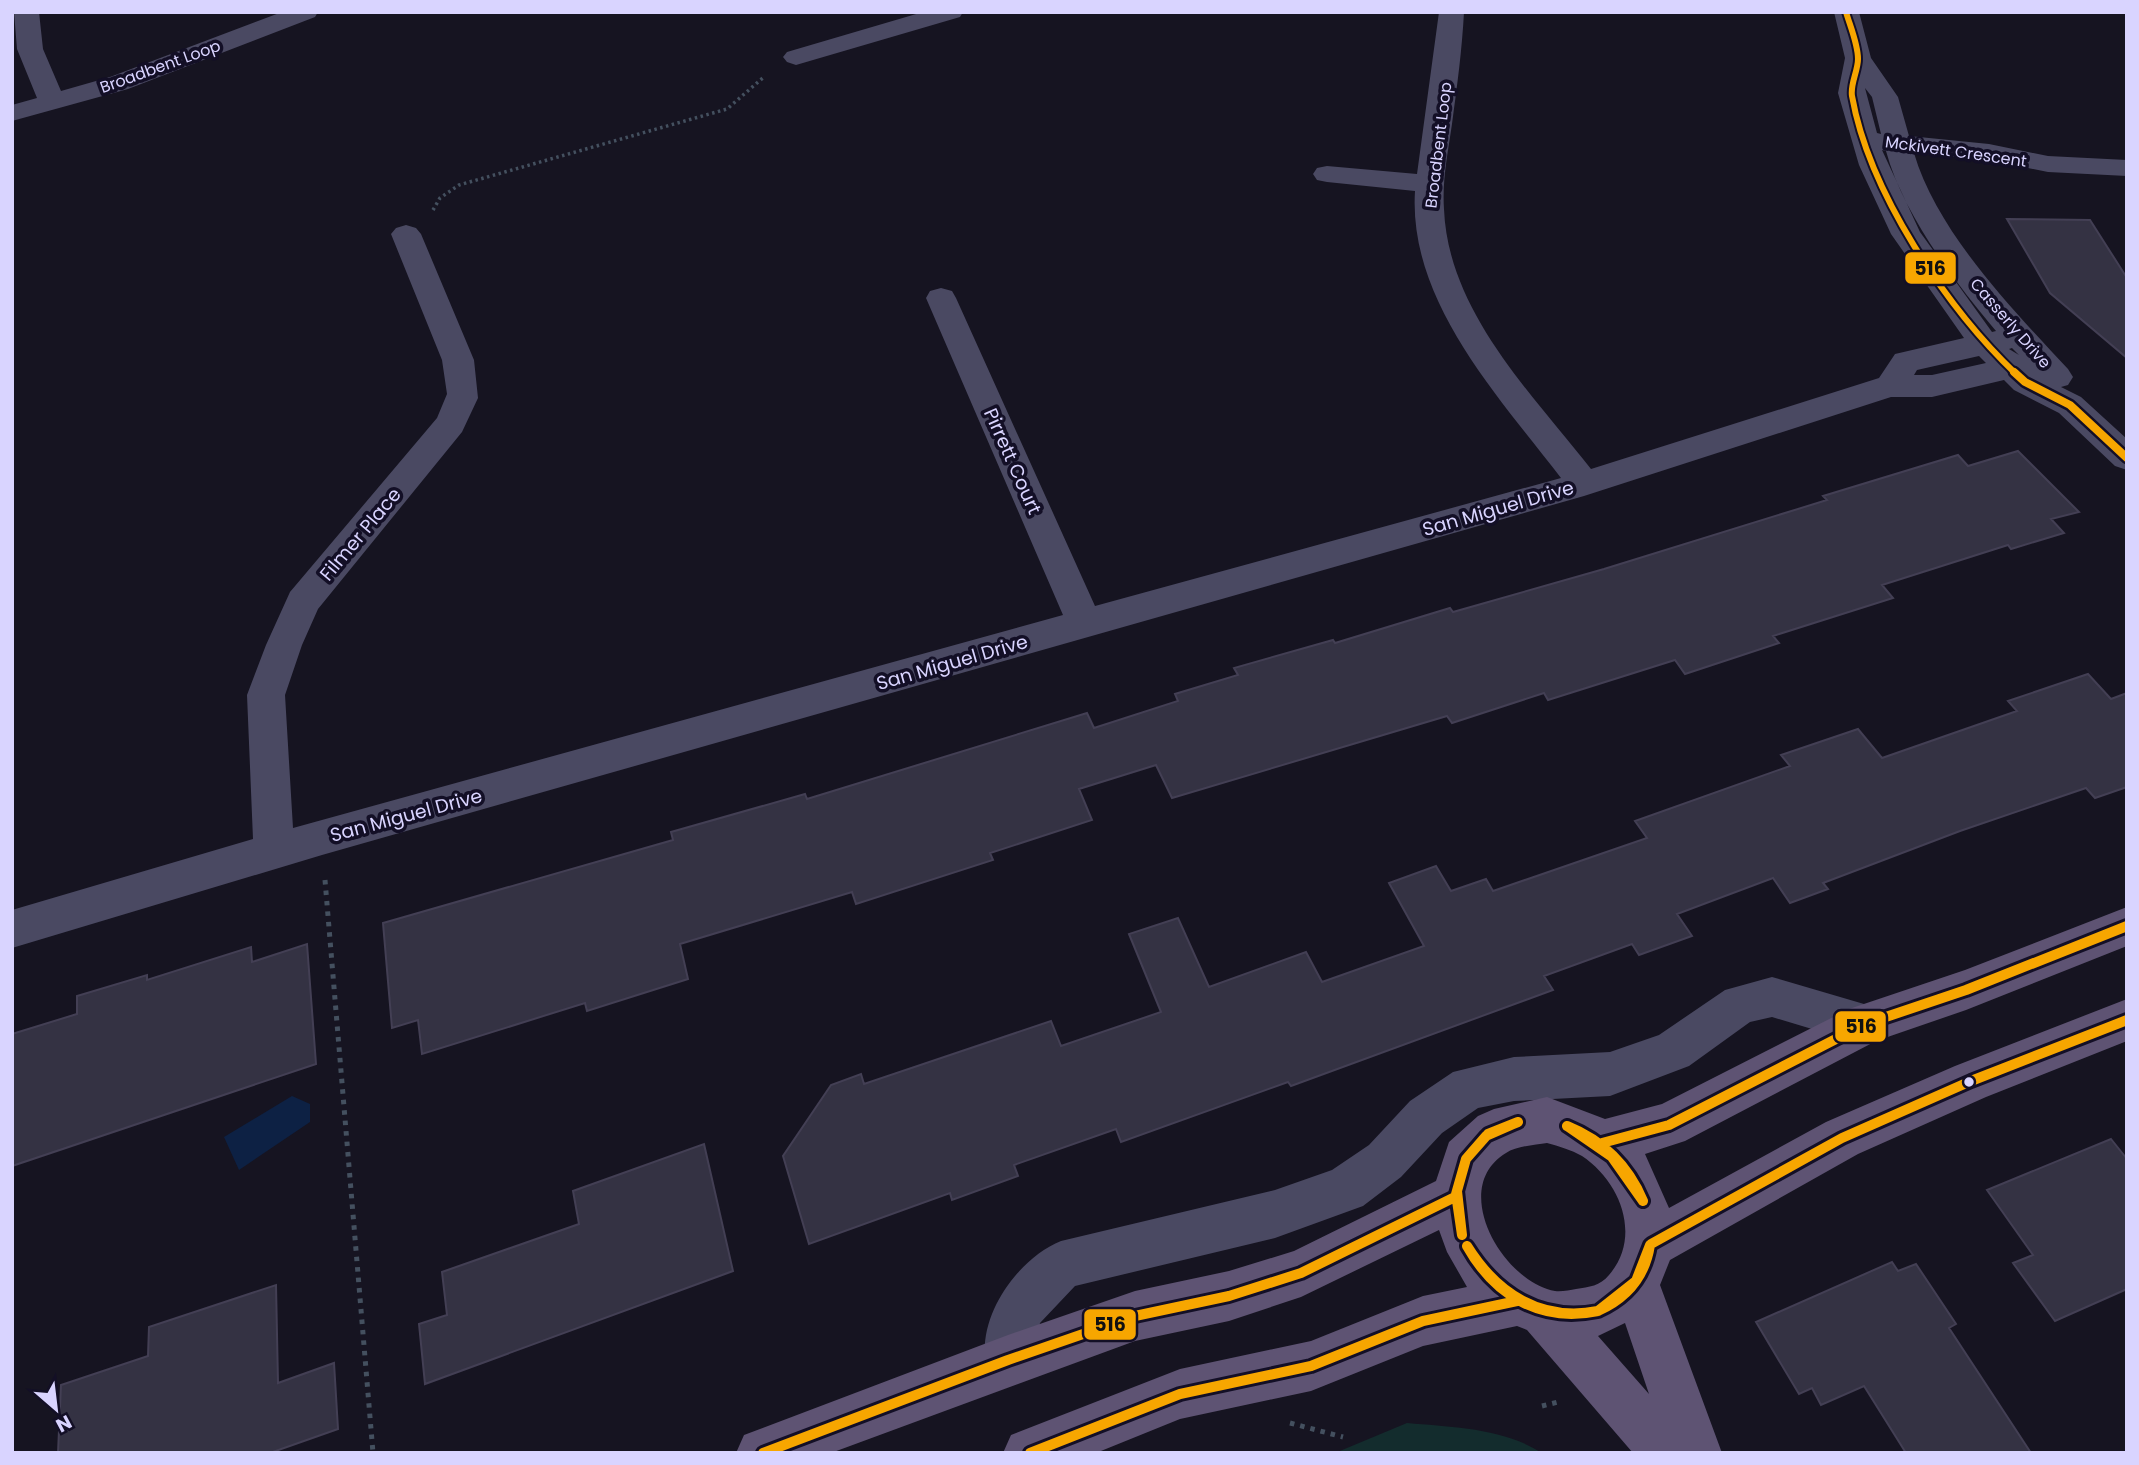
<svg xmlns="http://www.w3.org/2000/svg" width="2139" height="1465" font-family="Poppins,sans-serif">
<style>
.green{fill:#132c2d}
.water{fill:#0d2144}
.building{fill:#343243;stroke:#433f54;stroke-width:2}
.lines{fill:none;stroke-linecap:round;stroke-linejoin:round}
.path-far1{stroke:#44505f;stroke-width:3.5;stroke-dasharray:2.5 3.5;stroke-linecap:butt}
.path{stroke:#44505f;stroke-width:5;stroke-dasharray:4.5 6;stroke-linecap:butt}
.minor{fill:#4a4962;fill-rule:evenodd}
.major{fill:#5e5373;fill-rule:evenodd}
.bus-1-far2-casing{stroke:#130f26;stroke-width:10}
.bus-1-far1-casing{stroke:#130f26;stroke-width:13}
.bus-1-casing{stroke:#130f26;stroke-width:16}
.bus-1-far2{stroke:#f7a600;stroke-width:6}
.bus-1-far1{stroke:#f7a600;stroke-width:8}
.bus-1{stroke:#f7a600;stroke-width:10}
.bus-dot{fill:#d9d4ff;stroke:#130f26;stroke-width:2.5}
.labels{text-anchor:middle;stroke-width:7;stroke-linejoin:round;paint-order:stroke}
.far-street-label{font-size:16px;fill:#d9d4ff;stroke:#130f26}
.street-label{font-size:19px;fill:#d9d4ff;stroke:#130f26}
.line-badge{stroke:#130f26;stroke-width:2.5}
.pale-badge-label{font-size:19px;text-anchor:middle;font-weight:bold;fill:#111}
</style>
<rect width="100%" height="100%" fill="#161421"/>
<!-- green -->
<path class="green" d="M1407 1423C1452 1427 1503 1428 1542 1453H1335Z"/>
<!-- water -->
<path class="water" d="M292 1096 310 1104V1122L239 1170 224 1137Z"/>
<!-- building -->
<path class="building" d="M2007 219 2090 220 2127 278V358L2050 293Z
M2018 451 2079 512 2051 519 2064 533 2011 549 2008 545 1882 585 1893 598 1773 636 1779 643 1685 674 1675 660 1548 700 1544 693 1452 723 1447 716 1172 798 1156 765 1079 789 1092 820 990 853 993 860 856 904 852 892 680 944 688 979 587 1011 585 1003 422 1054 418 1020 392 1028 383 923 673 840 671 832 805 794 807 799 1087 713 1094 728 1178 701 1175 694 1238 675 1234 668 1333 640 1335 643 1450 608 1453 612 1604 569 1827 500 1823 496 1958 455 1968 466Z
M2088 674 2111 699 2127 693V787L2095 798 2086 788 1960 831 1823 883 1828 889 1790 903 1773 878 1677 914 1692 936 1639 955 1632 944 1544 976 1553 990 1291 1086 1288 1082 1121 1142 1116 1129 1014 1165 1018 1176 952 1200 950 1193 809 1244 783 1156 831 1085 861 1074 864 1084 1051 1021 1061 1046 1161 1012 1129 934 1178 918 1209 987 1306 952 1322 982 1424 946 1389 883 1436 866 1451 891 1486 879 1493 891 1647 838 1635 821 1790 766 1781 755 1858 729 1882 758 2017 711 2008 701Z
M307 944 316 1064 12 1166V1034L77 1014V996L147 975V980L251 947 252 962Z
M2111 1139 2127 1159V1289L2055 1321 2013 1263 2033 1255 1987 1190Z
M704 1144 733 1271 425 1384 419 1324 447 1315 442 1272 579 1224 573 1191Z
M1892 1262 1898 1271 1916 1264 1956 1324 1949 1328 2031 1453H1906L1864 1386 1821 1405 1812 1388 1799 1394 1756 1322Z
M276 1285 278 1383 334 1363 338 1429 270 1453H58L61 1385 148 1356 149 1327Z"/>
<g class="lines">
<!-- path-far1 -->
<path class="path-far1" d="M433 210 440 198 459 185 727 109 765 76"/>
<!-- path -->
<path class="path" d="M325 880 373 1453
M1542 1406 1558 1402
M1290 1423 1343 1437"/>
<!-- minor -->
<path class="minor" d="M14 12H39L43 49 61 91 110 77 282 12H318L315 17 128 89 12 121V105L37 98 17 49Z
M923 12H963L960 17 796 65 787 62 783 57 787 52Z
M1439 12H1464C1462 50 1457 87 1452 124 1448 152 1442 180 1444 209 1448 311 1532 394 1591 469L1879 378 1895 354 1964 338 1891 234 1859 165 1838 93 1845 58 1834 12H1859L1871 58 1898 97 1909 136 1989 144 2048 156 2127 160V176L2048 172 1989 160 1914 153C1937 232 2013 310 2068 369L2073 377 2068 385 2061 387 2081 397 2127 439V470L2115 466 2059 413 2014 390 2004 380 1932 397H1891L1584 496 322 855 12 948V910L253 839 247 695 266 645 290 592 437 418 447 394 442 360 391 234 396 228 406 225 416 228 421 234 474 360 478 398 462 432 318 609 302 645 285 695 293 828 1063 615 926 298 930 291 941 288 952 291 956 298 1095 606 1561 478C1499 397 1408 301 1415 191L1327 182 1317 180 1313 174 1317 168 1327 166 1417 174ZM1865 88 1872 97 1881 134 1877 133ZM1882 150 1886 151C1903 214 1954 281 1996 331L1992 332 1920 232ZM2012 348 2019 355 2009 349ZM1979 356 1986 363 1932 375H1914L1917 370Z
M1772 977 1881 1009 1887 1024 1881 1039 1865 1045 1772 1017 1750 1022 1689 1066 1610 1096 1514 1101 1478 1108 1442 1133 1401 1177 1363 1206 1275 1238 1075 1286 1040 1323 1033 1360 1026 1378 1008 1385 990 1378C969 1327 1014 1260 1061 1241L1275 1190 1332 1170 1369 1145 1410 1101 1453 1072 1514 1057 1610 1052 1659 1035 1725 990Z"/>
<!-- major -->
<path class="major" d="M2127 907V946L1966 1010 1876 1041 1685 1141 1645 1154 1669 1208 1826 1122 1955 1066 2127 999V1041L1986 1097 1858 1154 1670 1260 1660 1285 1722 1453H1633L1527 1330 1517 1326 1423 1346 1311 1391 1180 1419 1096 1453H1003L1011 1435 1180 1369 1311 1341 1423 1296 1467 1287 1447 1252 1439 1230 1301 1297 1229 1321 1135 1341 831 1453H736L744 1435 1008 1335 1135 1291 1229 1271 1294 1251 1436 1181 1449 1142 1478 1116 1494 1109 1547 1097 1605 1119 1662 1104 1849 1009 1965 970ZM1547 1143C1559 1146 1571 1150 1582 1156 1621 1182 1642 1237 1609 1275 1600 1286 1589 1287 1576 1289 1570 1290 1561 1292 1555 1291 1503 1282 1448 1188 1506 1153 1516 1146 1535 1145 1547 1143ZM1625 1323 1649 1394 1598 1336Z"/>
<defs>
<path id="bus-1-far2" d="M1846 12C1850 26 1858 44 1858 59 1858 71 1850 84 1852 96 1869 192 1946 307 2016 374"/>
<path id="bus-1-far1" d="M2014 372 2025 382 2070 405 2127 458"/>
<path id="bus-1" d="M1567 1126C1604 1141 1628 1165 1643 1201
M1567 1126 1612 1157 1643 1201
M1602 1143 1669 1125 1865 1024 1966 990 2127 926
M1466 1159 1488 1134 1518 1122
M1466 1159 1486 1136 1518 1122
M1462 1235 1456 1194 1466 1159
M1462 1235 1457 1191 1466 1159
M1651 1244 1842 1138 1971 1081 2127 1020
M1467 1246C1497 1294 1541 1322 1598 1311
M1467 1246C1495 1296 1541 1323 1598 1311
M1598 1311 1636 1281 1650 1245
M1598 1311C1627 1298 1645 1277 1650 1245
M763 1453 1008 1360 1135 1316 1229 1296 1301 1273 1455 1197
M1030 1453 1180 1394 1311 1366 1423 1321 1517 1301"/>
</defs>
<!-- bus-1-far2 casing -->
<use href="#bus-1-far2" class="bus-1-far2-casing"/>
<!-- bus-1-far1 casing -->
<use href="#bus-1-far1" class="bus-1-far1-casing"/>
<!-- bus-1 casing -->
<use href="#bus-1" class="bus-1-casing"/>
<!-- bus-1-far2 -->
<use href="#bus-1-far2" class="bus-1-far2"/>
<!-- bus-1-far1 -->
<use href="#bus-1-far1" class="bus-1-far1"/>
<!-- bus-1 -->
<use href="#bus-1" class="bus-1"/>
</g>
<!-- markers -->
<circle class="bus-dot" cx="1969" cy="1082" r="6"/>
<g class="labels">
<!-- far-street labels -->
<g class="far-street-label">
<text transform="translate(160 66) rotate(-20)" y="6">Broadbent Loop</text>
<text transform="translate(1438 145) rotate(-83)" y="6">Broadbent Loop</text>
<text transform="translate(1956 151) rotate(8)" y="6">Mckivett Crescent</text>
<text transform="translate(2011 323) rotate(49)" y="6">Casserly Drive</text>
</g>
<!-- street labels -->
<g class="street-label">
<text transform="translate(1013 461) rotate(66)" y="7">Pirrett Court</text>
<text transform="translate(1498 508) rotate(-16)" y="7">San Miguel Drive</text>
<text transform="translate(360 534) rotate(-50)" y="7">Filmer Place</text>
<text transform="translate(952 662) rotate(-16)" y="7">San Miguel Drive</text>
<text transform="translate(406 815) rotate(-15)" y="7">San Miguel Drive</text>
</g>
</g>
<g class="line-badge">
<rect x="1904" y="251" width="53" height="34" rx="7" fill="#f7a600"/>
<rect x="1834" y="1010" width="53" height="33" rx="7" fill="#f7a600"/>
<rect x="1083" y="1308" width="54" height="33" rx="7" fill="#f7a600"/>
</g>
<g class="pale-badge-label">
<text x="1930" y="275">516</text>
<text x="1861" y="1033">516</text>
<text x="1110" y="1331">516</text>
</g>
<!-- border -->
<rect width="2139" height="1465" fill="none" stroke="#d9d4ff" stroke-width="28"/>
<!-- north arrow -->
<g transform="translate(56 1409) rotate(152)" stroke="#130f26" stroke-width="5" paint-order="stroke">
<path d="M0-5L12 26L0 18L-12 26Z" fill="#d9d4ff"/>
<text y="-10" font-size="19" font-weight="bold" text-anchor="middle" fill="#d9d4ff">N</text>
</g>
</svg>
